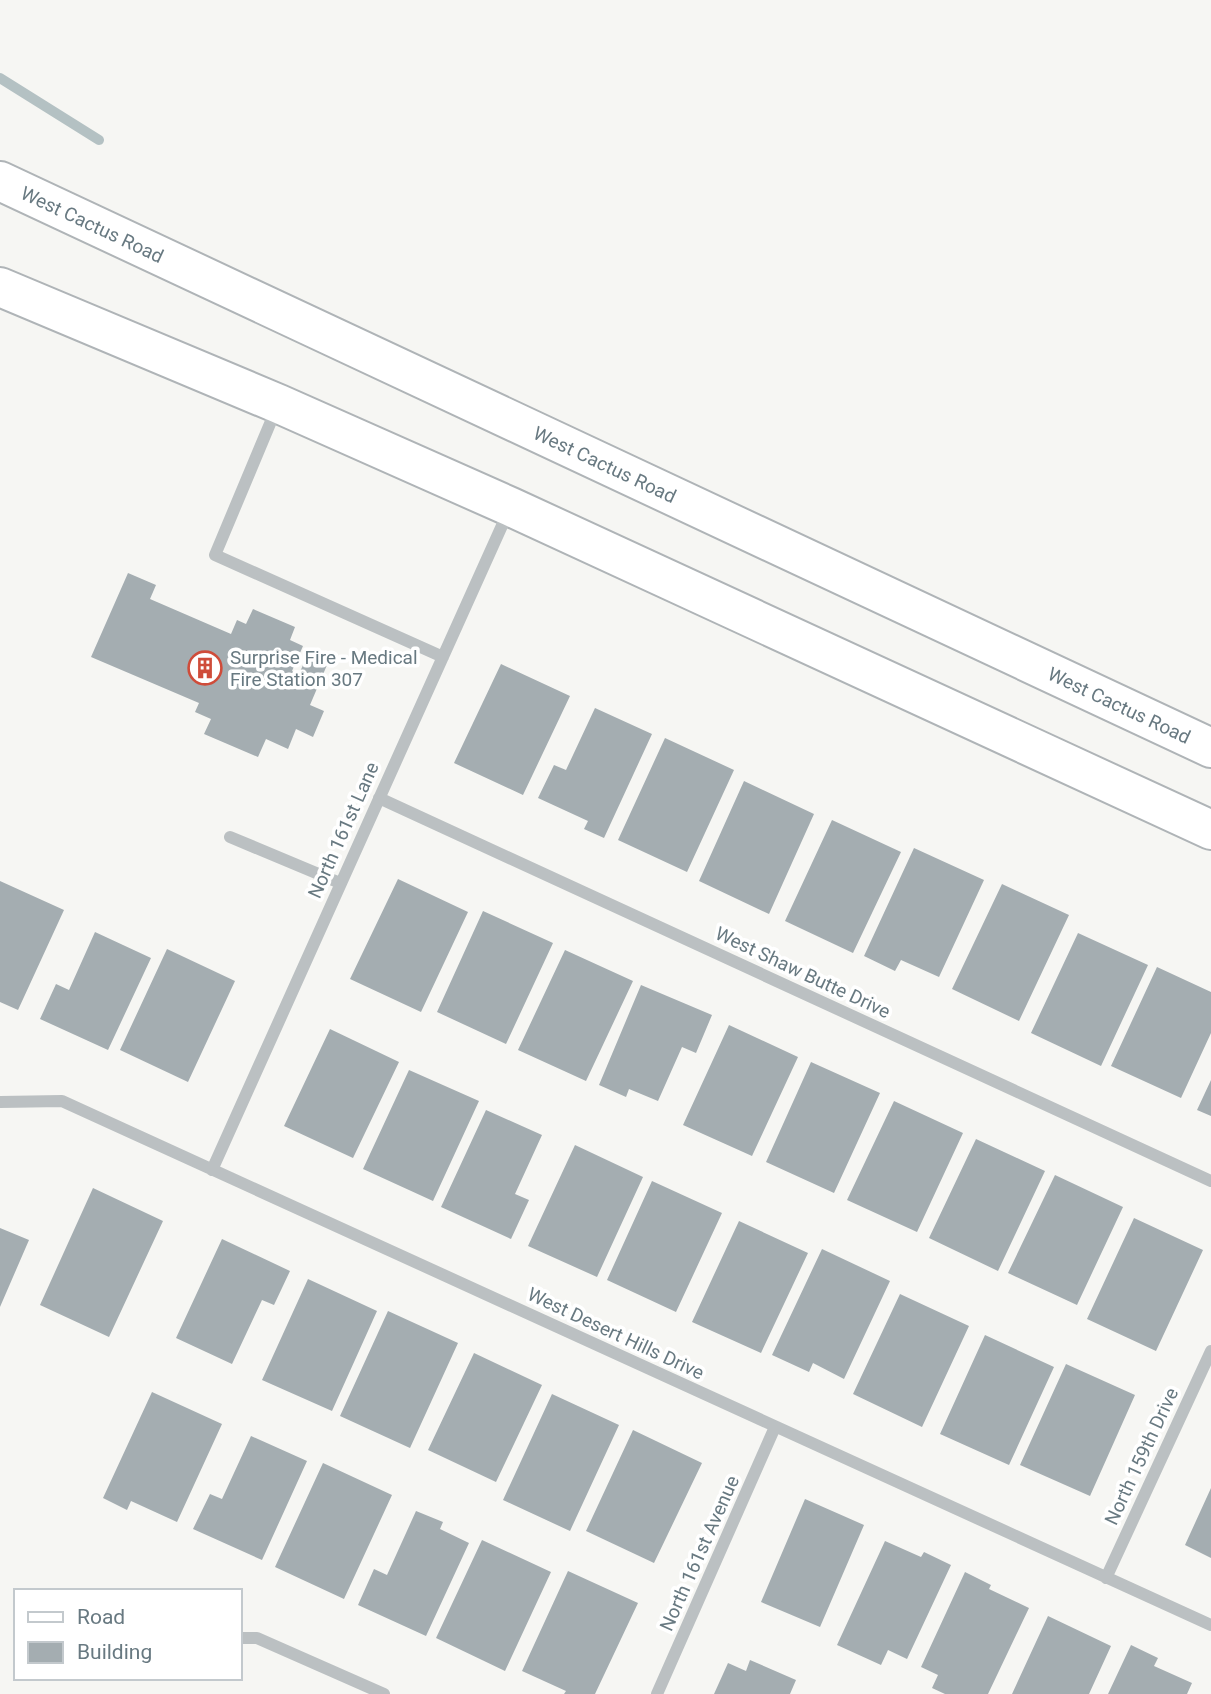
<svg xmlns="http://www.w3.org/2000/svg" width="1211" height="1694" font-family="Roboto,sans-serif">
<style>
.lines{fill:none;stroke-linecap:round;stroke-linejoin:round}
.stream{stroke:#b4c1c3;stroke-width:10}
.building{fill:#a4adb1}
.major-casing{stroke:#afb4b7;stroke-width:42}
.minor{stroke:#bbc0c2;stroke-width:12}
.major{stroke:#fff;stroke-width:38}
.labels{text-anchor:middle;stroke-width:7;stroke-linejoin:round;paint-order:stroke}
.street-label{font-size:19px;fill:#687981;stroke:#fff}
.poi-label{font-size:19px;fill:#687981;stroke:#fff;text-anchor:start}
</style>
<rect width="100%" height="100%" fill="#f6f6f3"/>
<g class="lines">
<!-- stream -->
<path class="stream" d="M0 78 99 140"/>
</g>
<!-- building -->
<path class="building" d="M128 573 156 585 150 599 231 634 237 620 246 624 253 609 295 627 290 640 303 646 292 671 299 674 307 656 327 665 310 705 324 711 313 737 296 729 288 749 266 739 258 757 204 734 211 719 195 712 199 703 91 657Z
M501 664 570 696 523 795 454 763Z
M595 708 652 734 604 838 584 829 588 821 538 798 554 765 566 770Z
M665 738 734 770 687 872 618 840Z
M744 781 814 814 769 914 699 881Z
M832 820 901 852 853 953 785 921Z
M914 848 984 880 939 977 901 960 895 971 864 956Z
M398 879 468 912 421 1012 350 979Z
M0 881 64 910 18 1010 0 1002Z
M1002 884 1069 915 1019 1021 952 989Z
M483 911 553 943 506 1044 437 1012Z
M95 932 151 958 108 1050 40 1019 56 984 69 990Z
M1078 933 1148 965 1101 1066 1031 1033Z
M167 949 235 981 188 1082 120 1050Z
M565 950 633 981 586 1081 518 1050Z
M1157 967 1211 992V1033L1181 1098 1111 1066Z
M641 985 712 1015 696 1053 682 1047 658 1101 629 1089 626 1097 599 1085Z
M729 1025 798 1057 752 1156 683 1125Z
M330 1029 399 1062 353 1158 284 1126Z
M811 1062 880 1093 834 1193 766 1162Z
M409 1070 479 1101 433 1201 363 1169Z
M1211 1080V1116L1197 1110Z
M894 1101 963 1133 917 1232 847 1200Z
M486 1110 542 1135 515 1194 529 1200 511 1239 441 1207Z
M976 1139 1045 1171 998 1271 929 1238Z
M575 1145 643 1177 597 1277 528 1246Z
M1055 1175 1123 1207 1077 1305 1008 1273Z
M652 1181 722 1213 676 1312 607 1280Z
M93 1188 163 1221 109 1337 40 1305Z
M1134 1218 1203 1250 1156 1351 1087 1319Z
M739 1221 808 1253 761 1353 692 1322Z
M0 1228 29 1240 0 1307Z
M222 1239 290 1271 274 1305 262 1300 232 1364 176 1338Z
M822 1249 890 1281 844 1379 813 1363 809 1372 772 1355Z
M308 1279 377 1311 332 1411 262 1380Z
M900 1294 969 1326 922 1427 853 1394Z
M388 1311 458 1343 410 1448 340 1416Z
M985 1335 1054 1367 1009 1465 940 1434Z
M474 1353 542 1385 496 1482 428 1450Z
M1066 1364 1135 1395 1090 1496 1020 1465Z
M152 1392 222 1424 177 1522 131 1501 127 1510 103 1498Z
M552 1394 619 1425 570 1531 503 1500Z
M633 1430 702 1463 654 1563 586 1531Z
M251 1436 307 1461 262 1560 193 1529 210 1494 222 1499Z
M323 1463 392 1495 344 1599 275 1567Z
M1211 1488V1558L1185 1545Z
M805 1499 864 1525 820 1627 761 1602Z
M416 1511 443 1522 440 1529 469 1543 426 1636 358 1605 374 1569 387 1575Z
M482 1540 551 1572 505 1671 436 1638Z
M885 1541 921 1557 924 1552 951 1565 907 1659 888 1650 881 1665 837 1645Z
M568 1571 638 1603 595 1694H564L566 1691 522 1671Z
M965 1572 991 1585 989 1589 1029 1608 988 1694H945L932 1688 938 1675 921 1667Z
M1048 1616 1111 1646 1089 1694H1012Z
M1131 1645 1158 1658 1154 1666 1192 1683 1187 1694H1108Z
M750 1660 796 1680 790 1694H714L728 1663 746 1671Z"/>
<g class="lines">
<defs>
<g id="major">
<path id="s1" d="M0 181 1211 748"/>
<path d="M0 287 279 404 511 507 1211 830"/>
</g>
</defs>
<!-- major casing -->
<use href="#major" class="major-casing"/>
<!-- minor -->
<path class="minor" d="M277 407 215 555 443 657
M379 798 1211 1181
M230 837 340 883
M0 1102 62 1101 1211 1625
M212 1170 509 510
M1106 1578 1211 1351
M240 1638H257L384 1694
M657 1694 775 1427"/>
<!-- major -->
<use href="#major" class="major"/>
</g>
<!-- icons -->
<defs>
<symbol id="building-ring" viewBox="-11 -11 22 22"><circle r="9.5" fill="#fff" stroke="#cf4c3a" stroke-width="1.5"/><path d="M-4-6H4V6H1V3H-1V6H-4ZM-2.5-4.3h1.7v1.8h-1.7ZM.8-4.3h1.7v1.8H.8ZM-2.5-1h1.7V.8h-1.7ZM.8-1h1.7V.8H.8Z" fill="#cf4c3a"/></symbol>
</defs>
<g fill-rule="evenodd">
<use href="#building-ring" x="186" y="649" width="38" height="38"/>
</g>
<g class="labels">
<!-- street labels -->
<g class="street-label">
<text dy="7" stroke="none"><textPath href="#s1" startOffset="102">West Cactus Road</textPath></text>
<text dy="7" stroke="none"><textPath href="#s1" startOffset="668">West Cactus Road</textPath></text>
<text dy="7" stroke="none"><textPath href="#s1" startOffset="1236">West Cactus Road</textPath></text>
<text transform="translate(343 830) rotate(-66)" y="7">North 161st Lane</text>
<text transform="translate(803 972) rotate(25)" y="7">West Shaw Butte Drive</text>
<text transform="translate(616 1333) rotate(25)" y="7">West Desert Hills Drive</text>
<text transform="translate(1141 1456) rotate(-65)" y="7">North 159th Drive</text>
<text transform="translate(699 1553) rotate(-66)" y="7">North 161st Avenue</text>
</g>
<!-- poi labels -->
<g class="poi-label">
<text x="230" y="664">Surprise Fire - Medical<tspan x="230" dy="22">Fire Station 307</tspan></text>
</g>
</g>
<!-- legend -->
<rect x="14" y="1589" width="228" height="91" fill="#ffffff" stroke="#c3c9cd" stroke-width="2"/>
<rect x="28" y="1612" width="35" height="10" fill="#ffffff" stroke="#c3c9cd" stroke-width="2"/>
<text x="77" y="1624" font-size="21" fill="#687981">Road</text>
<rect x="28" y="1642" width="35" height="21" fill="#a4adb1" stroke="#c3c9cd" stroke-width="2"/>
<text x="77" y="1659" font-size="21" fill="#687981">Building</text>
</svg>
